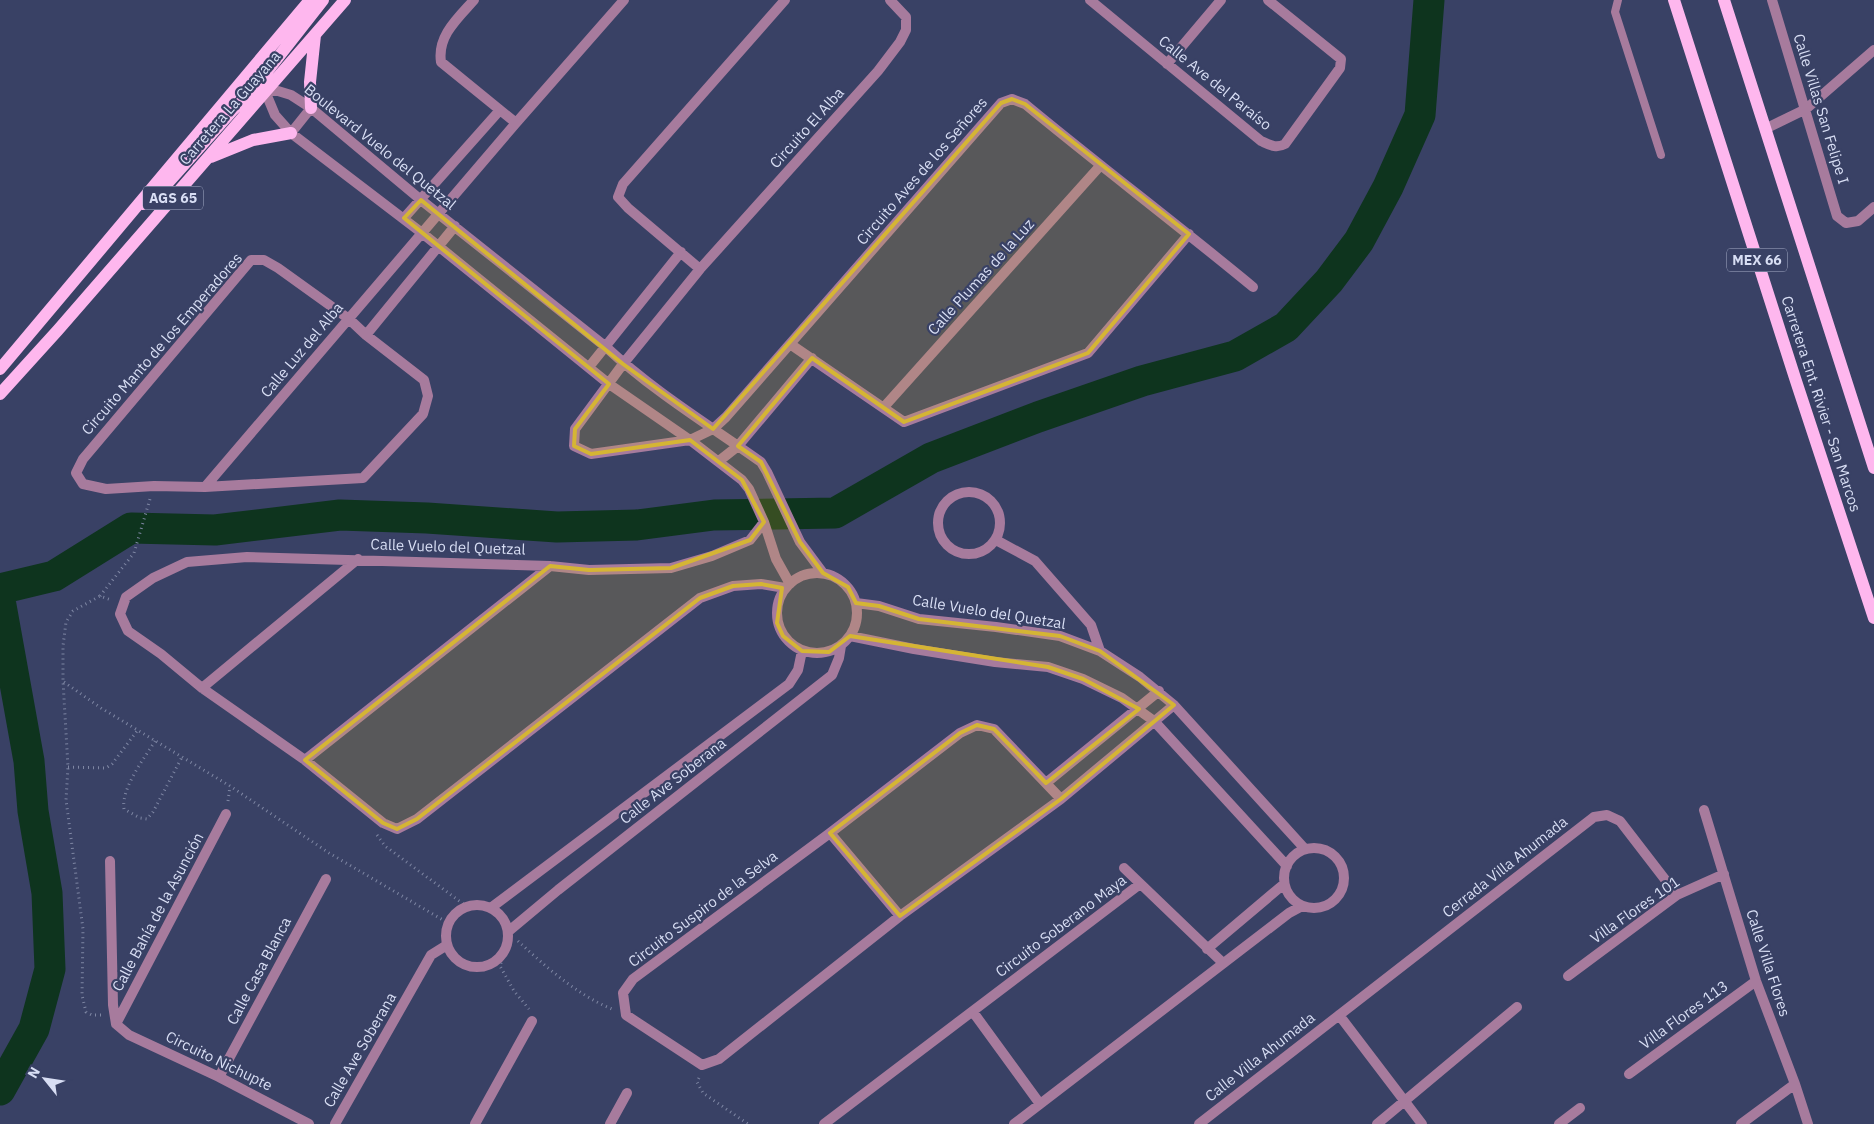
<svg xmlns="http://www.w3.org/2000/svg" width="1874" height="1124" font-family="'IBM Plex Sans',sans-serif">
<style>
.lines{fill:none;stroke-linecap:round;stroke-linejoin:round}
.river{stroke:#0e341e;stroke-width:31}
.path{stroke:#7f87a4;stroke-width:3;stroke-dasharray:1 4;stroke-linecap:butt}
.service{stroke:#a77b9d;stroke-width:8}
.minor{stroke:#a77b9d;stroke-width:10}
.primary{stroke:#feb7ee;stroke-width:12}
.marked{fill:#d5b534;fill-opacity:0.2;stroke:#d5b534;stroke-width:4;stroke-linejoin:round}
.labels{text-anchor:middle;stroke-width:4.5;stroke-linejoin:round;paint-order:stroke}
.shield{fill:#394165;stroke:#a8afc9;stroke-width:1}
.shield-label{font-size:14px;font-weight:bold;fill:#d8def4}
.street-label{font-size:15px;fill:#d8def4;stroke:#394165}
</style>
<rect width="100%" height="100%" fill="#394165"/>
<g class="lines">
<!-- river -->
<path class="river" d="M0 589 54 576 131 528 215 530 340 515 427 518 557 527 637 525 714 515 835 513 931 458 1038 417 1142 381 1235 356 1286 327 1329 281 1359 241 1388 187 1420 115 1429 0
M0 600 29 761 33 811 47 893 50 969 34 1029 0 1090"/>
<!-- path -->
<path class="path" d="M100 596 134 553 150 499
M64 682 101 708 230 786 329 853 448 923
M155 741C144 759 121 788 124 809L140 818 147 819 153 812 182 757
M68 767 106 768 112 764 137 731
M228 801 230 786
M377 835 385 846 466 906
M518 941C545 966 577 995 612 1009
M504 953 500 966 514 991 529 1009
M101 1015H92L86 1012 82 995 83 929 66 800 68 767 63 681V646L66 622 73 611 100 596 111 600
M699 1078 697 1082 703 1093 748 1124"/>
<!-- service -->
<path class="service" d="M1618 0 1615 12 1661 155"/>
<!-- minor -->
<path class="minor" d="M474 0C458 18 437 36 441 62L516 123
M890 0 906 17V30L900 42 878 71 700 269 623 364 575 429 574 446 591 454 690 440 713 429 726 417 1001 103 1012 99 1025 104C1100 166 1178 225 1253 287
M1090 0 1261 141C1270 145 1276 149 1285 144L1340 68 1341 59 1268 0
M1772 0 1837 216 1846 223 1858 221 1874 207
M1167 64 1221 0
M1765 129 1806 109 1874 50
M291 133 311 108
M404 218 500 110
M251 260H264L278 268 349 319 366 335 424 380 428 396 423 414 363 478 205 487 154 486 106 489 83 484 76 473 83 459Z
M700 269 628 208 618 197 623 184 785 0
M366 335 455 226
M790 344 904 422 1088 353 1189 234
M589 367 681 252
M884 407 1100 166
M719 461 738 446 812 358
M205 487 516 123 624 0
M938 523a31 31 0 1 1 62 0a31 31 0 1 1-62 0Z
M764 522 750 540 712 556 671 568 589 570 550 566 247 557 187 562 153 578 126 597 120 614 128 631 161 654 202 688 305 760 383 823 397 829 417 819 700 598 733 586 761 584 785 588
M996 540 1035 561 1091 625 1100 651
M777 613a40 40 0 1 1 80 0a40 40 0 1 1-80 0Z
M790 584 776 559 764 522 749 489 742 480 690 440 609 384 422 233 291 133 275 115 265 91H278L291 95 311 108 421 200 606 347C653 391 709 425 761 462L767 472 800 542 823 573
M856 603 879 606 919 619 996 627 1060 636 1100 651 1140 677 1174 705 1305 849
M850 636 914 649 995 662 1048 667 1083 679 1122 698 1154 721 1287 866
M202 688 358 559
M305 760 550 566
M1046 783 1159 691
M1061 799 994 729 977 725 960 733 830 833 633 979 623 993 626 1015 702 1065 719 1059 900 916 1061 799 1174 705
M1704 810 1756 981 1795 1084 1808 1124
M830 833 900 916
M1284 878a30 30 0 1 1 60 0a30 30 0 1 1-60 0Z
M110 861 113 1005 116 1024
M1124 868 1223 963
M446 936a31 31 0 1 1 62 0a31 31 0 1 1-62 0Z
M492 907 789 684 798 670 802 651
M509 931 558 890 832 675 839 658 841 646
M1207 949 1284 884
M1568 976 1677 895 1724 874
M973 1012 1040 1104
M1339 1015 1422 1124
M116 1024 226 814
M116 1024 129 1035 219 1077 309 1124
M1629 1074 1756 981
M219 1077 326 879
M335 1124 431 955 447 945
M475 1124 532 1021
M610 1124 627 1093
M824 1124 1140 884
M1014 1124 1289 913 1302 906
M1199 1124 1594 817 1607 815 1620 821 1677 895
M1377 1124 1517 1007
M1559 1124 1580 1108
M1741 1124 1795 1084"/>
<!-- primary -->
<path class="primary" d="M1674 0 1795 378 1874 618
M1724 0 1874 468
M311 108 310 82 315 35
M211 157 253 140 291 133
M143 204 156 196 232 111 251 93 265 91 263 82 265 74 323 0
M0 369 310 0
M0 394 58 330 345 0"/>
</g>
<!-- marked area -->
<path class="marked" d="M1012 99 1025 104 1189 234 1088 353 904 422 812 358 738 446 761 462 800 542 823 573 848 587 856 603 879 606 919 619 1060 636 1100 651 1174 705 1061 799 900 916 830 833 960 733 977 725 994 729 1046 783 1139 709 1083 679 1048 667 850 636 829 652 802 651 783 636 777 623 782 588 761 584 733 586 700 598 417 819 397 829 383 823 305 760 550 566 589 570 671 568 750 540 764 522 742 480 690 440 591 454 574 446 575 429 609 384 404 218 421 200 623 364 713 429 1001 103Z"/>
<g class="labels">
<!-- shield labels -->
<g class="shield">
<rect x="143" y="186.5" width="60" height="23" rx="4"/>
<rect x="1727" y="248.5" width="60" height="23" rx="4"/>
</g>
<g class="shield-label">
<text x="173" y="203">AGS 65</text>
<text x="1757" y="265">MEX 66</text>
</g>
<!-- street labels -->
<g class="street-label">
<text transform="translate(1215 83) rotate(39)" y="5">Calle Ave del Paraíso</text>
<text transform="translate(230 108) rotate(-49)" y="5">Carretera La Guayana</text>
<text transform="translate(1821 109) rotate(73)" y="5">Calle Villas San Felipe I</text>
<text transform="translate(807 128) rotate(-48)" y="5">Circuito El Alba</text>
<text transform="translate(380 147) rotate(39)" y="5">Boulevard Vuelo del Quetzal</text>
<text transform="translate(922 171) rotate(-49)" y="5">Circuito Aves de los Señores</text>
<text transform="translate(981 277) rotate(-48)" y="5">Calle Plumas de la Luz</text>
<text transform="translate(162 344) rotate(-49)" y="5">Circuito Manto de los Emperadores</text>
<text transform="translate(302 350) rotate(-50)" y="5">Calle Luz del Alba</text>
<text transform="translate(1821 404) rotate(72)" y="5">Carretera Ent. Rivier - San Marcos</text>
<text transform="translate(448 547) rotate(2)" y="5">Calle Vuelo del Quetzal</text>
<text transform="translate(989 612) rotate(9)" y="5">Calle Vuelo del Quetzal</text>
<text transform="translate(673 781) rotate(-38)" y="5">Calle Ave Soberana</text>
<text transform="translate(1505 867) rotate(-38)" y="5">Cerrada Villa Ahumada</text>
<text transform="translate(703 909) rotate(-37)" y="5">Circuito Suspiro de la Selva</text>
<text transform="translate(1635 910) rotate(-35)" y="5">Villa Flores 101</text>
<text transform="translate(158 912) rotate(-62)" y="5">Calle Bahía de la Asunción</text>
<text transform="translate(1061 926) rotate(-37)" y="5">Circuito Soberano Maya</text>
<text transform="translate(1768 963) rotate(72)" y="5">Calle Villa Flores</text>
<text transform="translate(259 971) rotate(-62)" y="5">Calle Casa Blanca</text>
<text transform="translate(1684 1015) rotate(-36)" y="5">Villa Flores 113</text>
<text transform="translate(360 1050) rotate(-60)" y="5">Calle Ave Soberana</text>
<text transform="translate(1260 1057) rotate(-38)" y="5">Calle Villa Ahumada</text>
<text transform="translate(219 1061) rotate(26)" y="5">Circuito Nichupte</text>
</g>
</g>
<!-- north arrow -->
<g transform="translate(45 1079) rotate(300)" stroke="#394165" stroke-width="4" paint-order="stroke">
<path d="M0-4L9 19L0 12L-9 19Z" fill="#d8def4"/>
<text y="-8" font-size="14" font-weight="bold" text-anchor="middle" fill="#d8def4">N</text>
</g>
</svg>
